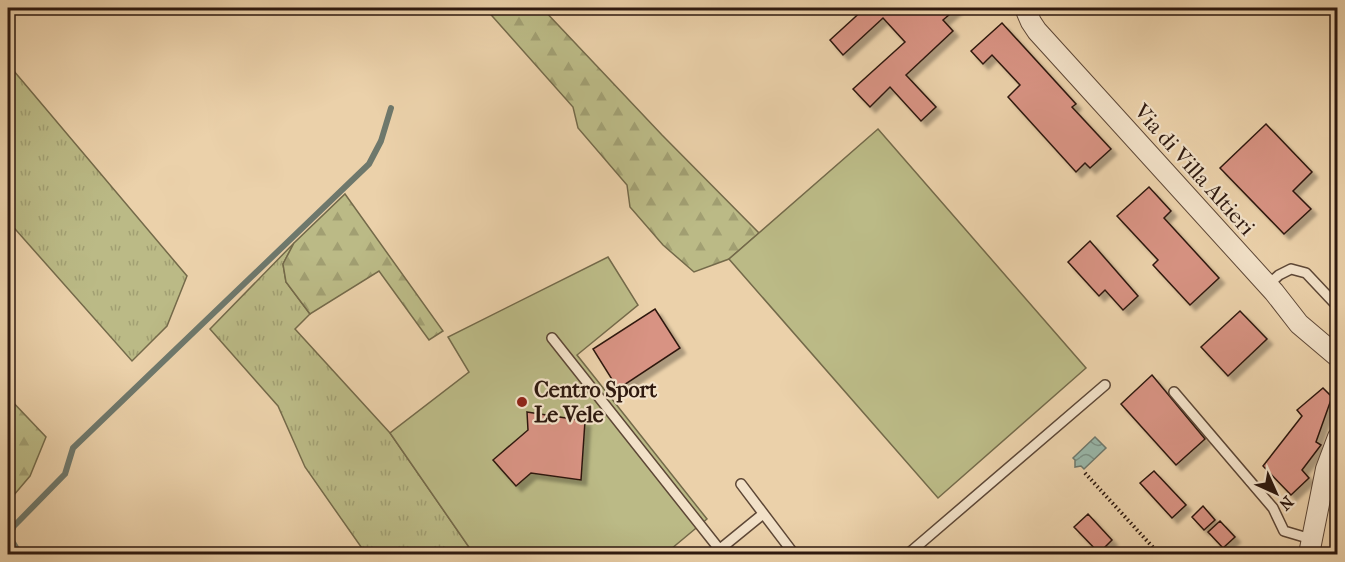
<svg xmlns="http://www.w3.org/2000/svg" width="1345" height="562" font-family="'IM FELL French Canon',serif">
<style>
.grass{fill:url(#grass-tufts);stroke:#746a4a;stroke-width:1.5}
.forest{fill:url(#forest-firs);stroke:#746a4a;stroke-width:1.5}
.park{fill:#bbba86;stroke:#746a4a;stroke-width:1.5}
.water{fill:url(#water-waves);stroke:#6e786c;stroke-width:1.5}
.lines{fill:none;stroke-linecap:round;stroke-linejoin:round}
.stream{stroke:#6e786c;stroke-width:6}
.building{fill:#d89383;stroke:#2e190f;stroke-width:1.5;filter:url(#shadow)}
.lane-casing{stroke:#5d4736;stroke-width:12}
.street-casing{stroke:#5d4736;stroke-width:22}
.path{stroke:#2e190f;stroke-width:4;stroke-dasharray:1.5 3;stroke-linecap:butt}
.lane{stroke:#f2e1c8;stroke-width:9}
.street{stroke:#f2e1c8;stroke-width:20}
.poi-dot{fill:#8f2418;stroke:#f2e1c8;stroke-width:2}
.labels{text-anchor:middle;stroke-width:4.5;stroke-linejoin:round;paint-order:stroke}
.street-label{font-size:22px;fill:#2e190f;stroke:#f2e1c8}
.poi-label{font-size:22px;font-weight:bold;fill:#2e190f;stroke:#f2e1c8;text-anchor:start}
</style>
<defs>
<pattern id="grass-tufts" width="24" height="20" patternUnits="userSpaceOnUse" patternTransform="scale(1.5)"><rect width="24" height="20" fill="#bbba86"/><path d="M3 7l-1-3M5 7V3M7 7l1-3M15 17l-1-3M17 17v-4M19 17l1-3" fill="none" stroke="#a19f72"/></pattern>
<pattern id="forest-firs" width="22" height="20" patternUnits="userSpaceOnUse" patternTransform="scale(1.5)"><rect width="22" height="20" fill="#bbba86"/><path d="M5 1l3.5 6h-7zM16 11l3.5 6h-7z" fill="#a19f72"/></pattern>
<pattern id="water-waves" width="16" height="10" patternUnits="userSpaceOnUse" patternTransform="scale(1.5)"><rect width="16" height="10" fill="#98b7aa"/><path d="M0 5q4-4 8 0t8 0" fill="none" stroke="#7c9489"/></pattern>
<filter id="shadow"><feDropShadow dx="5.5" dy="5.5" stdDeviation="1.5" flood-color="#0004"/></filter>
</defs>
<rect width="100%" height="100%" fill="#ebd1aa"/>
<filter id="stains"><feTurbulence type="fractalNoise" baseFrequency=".00333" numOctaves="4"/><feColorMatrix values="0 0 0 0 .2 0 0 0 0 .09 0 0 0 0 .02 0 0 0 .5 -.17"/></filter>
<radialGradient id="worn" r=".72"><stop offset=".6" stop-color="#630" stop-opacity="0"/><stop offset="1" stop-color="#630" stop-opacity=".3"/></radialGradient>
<!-- grass -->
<path class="grass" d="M8 64 187 276 167 326 132 361 8 221Z
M294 243 283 264 286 282 310 314 295 329 390 433 471 550 472 554H366L305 467 278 406 210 329Z"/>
<!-- forest -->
<path class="forest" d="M485 8H542L662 135 759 233 729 259 694 272 663 245 630 207 627 185 578 128 573 107Z
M345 194 443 331 429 340 379 271 310 314 286 282 283 264 294 243Z
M8 397 46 437 30 476 8 502Z"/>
<!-- park -->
<path class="park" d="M878 129 1086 368 938 498 729 259Z
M608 257 638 305 577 355 707 519 665 554H472L471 550 390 433 469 372 448 337Z"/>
<!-- water -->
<path class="water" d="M1095 437 1106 448 1084 469 1081 466 1075 467V460L1073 458Z"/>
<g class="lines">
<!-- stream -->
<path class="stream" d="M20 554 9 536 14 526 65 474 73 448 369 164 381 141 391 108"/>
</g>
<!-- building -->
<path class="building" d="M865 8H957L943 20 953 31 906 75 936 107 921 121 890 87 870 107 853 89 905 42 883 18 843 55 830 40Z
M1002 23 1076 104 1072 107 1111 149 1090 168 1085 163 1076 172 1008 97 1020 85 992 55 983 64 971 51Z
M1266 124 1312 172 1293 191 1311 209 1284 234 1220 168Z
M1149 187 1171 211 1164 218 1219 278 1190 305 1153 265 1158 260 1117 216Z
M1090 241 1138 296 1123 310 1105 290 1099 296 1068 262Z
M655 309 680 348 618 389 593 349Z
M1240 311 1267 339 1228 376 1201 347Z
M1152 375 1205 439 1176 465 1121 404Z
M1323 388 1332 397 1316 442 1321 445 1302 470 1309 478 1291 495 1263 466 1302 416 1297 410Z
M527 412 585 421 581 480 531 473 516 486 493 460 528 430Z
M1154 471 1186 505 1172 518 1140 483Z
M1203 506 1215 520 1204 530 1192 517Z
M1088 514 1112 540 1099 553 1074 527Z
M1220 521 1235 537 1223 548 1208 532Z"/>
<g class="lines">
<defs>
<path id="lane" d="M1268 285 1279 275 1291 269 1306 273 1338 307
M552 338 720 550
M1174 392 1273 508 1284 531 1311 539
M741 484 794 554
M714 554 763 514
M908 554 1105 385"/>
<path id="street" d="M1025 8 1031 22 1037 31 1274 292 1299 324 1338 357
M1309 554 1326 469 1338 437"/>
</defs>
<!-- lane casing -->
<use href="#lane" class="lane-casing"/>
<!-- street casing -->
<use href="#street" class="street-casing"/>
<!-- path -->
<path class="path" d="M1085 473 1159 554"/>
<!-- lane -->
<use href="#lane" class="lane"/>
<!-- street -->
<use href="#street" class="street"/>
</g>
<!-- markers -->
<circle class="poi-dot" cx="522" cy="402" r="6"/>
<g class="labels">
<!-- street labels -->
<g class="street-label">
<text transform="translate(1195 169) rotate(48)" y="8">Via di Villa Altieri</text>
</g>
<!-- poi labels -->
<g class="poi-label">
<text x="534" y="397">Centro Sport<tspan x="534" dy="25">Le Vele</tspan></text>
</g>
</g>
<!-- margin -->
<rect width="1345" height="562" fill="none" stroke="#ebd1aa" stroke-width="30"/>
<rect x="9" y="9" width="1327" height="544" fill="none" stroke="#2e190f" stroke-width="3"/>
<rect x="15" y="15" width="1315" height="532" fill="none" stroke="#2e190f" stroke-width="1.5"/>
<!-- north arrow -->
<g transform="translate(1276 493) rotate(135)" stroke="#f2e1c8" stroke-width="4.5" paint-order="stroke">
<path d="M0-4.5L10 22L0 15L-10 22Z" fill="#2e190f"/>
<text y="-9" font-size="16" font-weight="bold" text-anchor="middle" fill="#2e190f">N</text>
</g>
<rect width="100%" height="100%" filter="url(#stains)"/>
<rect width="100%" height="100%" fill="url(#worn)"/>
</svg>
